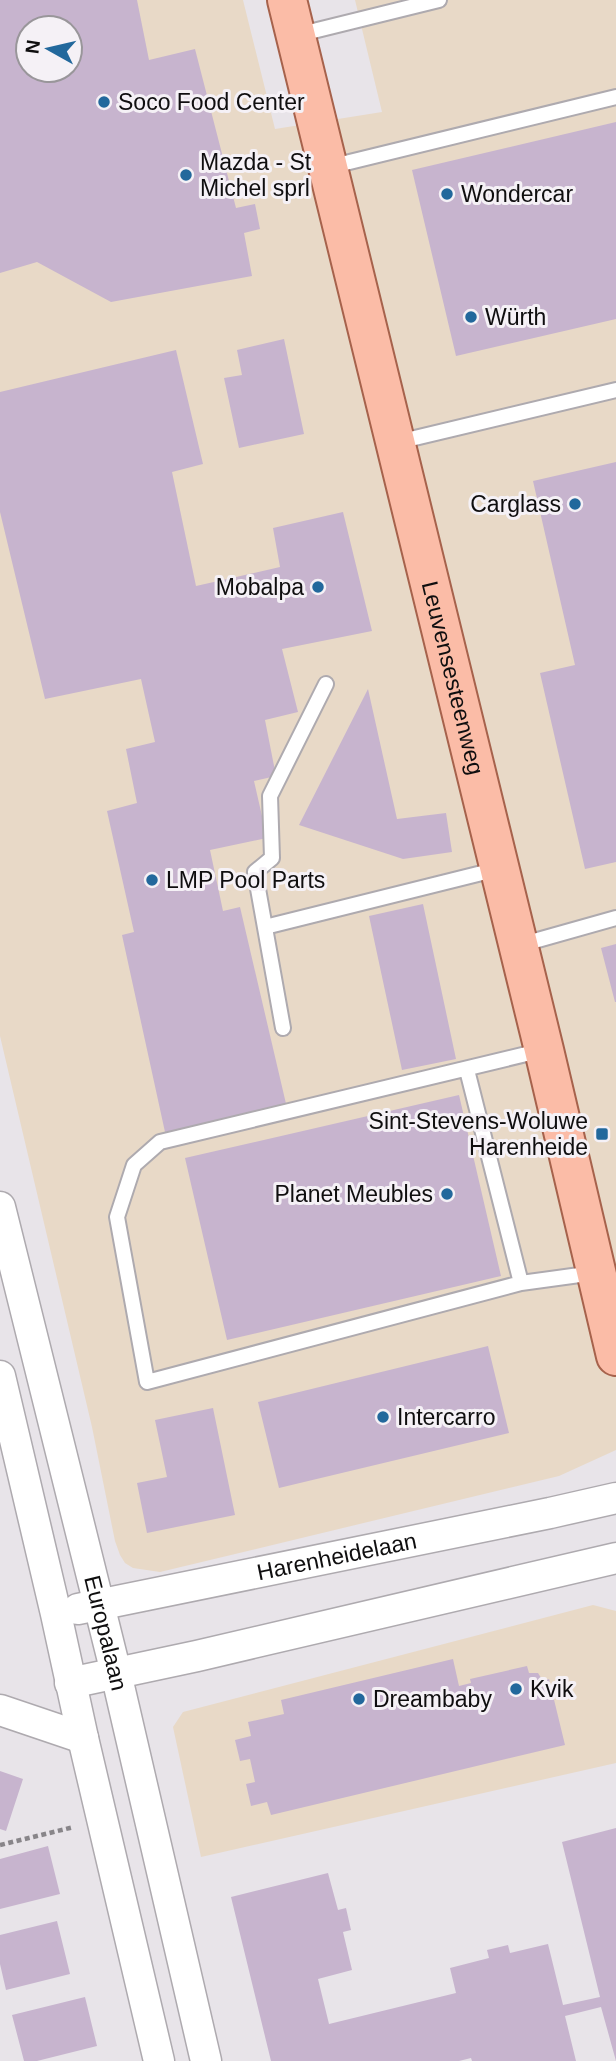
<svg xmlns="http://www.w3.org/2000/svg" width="616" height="2061" font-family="Arial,sans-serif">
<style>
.commercial{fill:#e8d9c7;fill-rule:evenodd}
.building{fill:#c7b4ce;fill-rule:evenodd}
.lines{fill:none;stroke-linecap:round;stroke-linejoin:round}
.lane-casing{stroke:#aeaaaf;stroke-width:18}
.street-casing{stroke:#aeaaaf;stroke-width:33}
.primary-casing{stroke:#a6624c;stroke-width:42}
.path{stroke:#888589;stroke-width:4.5;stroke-dasharray:5 3.5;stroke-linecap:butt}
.lane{stroke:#fff;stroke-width:14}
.street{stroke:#fff;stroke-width:30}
.primary{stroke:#fbbca7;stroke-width:38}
.poi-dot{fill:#22689c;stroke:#f5f1f6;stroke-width:2.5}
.labels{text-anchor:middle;stroke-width:6;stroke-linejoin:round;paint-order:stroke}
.poi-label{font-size:23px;fill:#0f0e0f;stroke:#f5f1f6;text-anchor:start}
.street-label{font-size:23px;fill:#0f0e0f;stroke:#f5f1f6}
</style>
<rect width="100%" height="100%" fill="#e8e4e9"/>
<!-- commercial -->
<path class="commercial" d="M0 0H243L275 129 382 112 355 0H616V1450L559 1476 160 1572 133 1568 125 1563 120 1555 115 1541 92 1427 0 1036ZM28 28H70V70H28Z
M593 1605 616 1611V1763L201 1857 173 1727 183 1712Z"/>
<!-- building -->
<path class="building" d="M0 0H137L149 60 195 49 236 208 255 204 260 229 244 233 252 276 111 302 37 262 0 273ZM28 28H70V70H28Z
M616 122V319L456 356 412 170Z
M284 339 304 434 239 448 224 378 242 375 237 350Z
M176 350 203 464 172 472 196 586 280 567 273 528 343 512 372 631 282 649 298 712 265 720 276 776 254 781 267 838 210 850 223 911 240 907 287 1108 165 1132 122 935 134 932 107 811 137 803 126 749 155 742 141 679 45 699 0 512V392Z
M616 462V862L585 869 540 673 575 665 533 481Z
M368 689 397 819 446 813 452 852 403 859 299 825Z
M423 904 456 1059 402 1070 369 916Z
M616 944V1002H615L601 948Z
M459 1095 501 1276 227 1340 185 1158Z
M488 1346 509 1433 279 1488 258 1402Z
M213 1408 235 1515 147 1533 137 1483 167 1477 155 1420Z
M453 1659 459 1686 471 1683 470 1679 527 1666 529 1673H538L543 1681 549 1679 565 1745 271 1815 267 1802 251 1806 246 1784 255 1782 250 1759 240 1761 235 1740 251 1736 248 1722 284 1714 281 1700Z
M0 1771 23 1779 6 1831 0 1829Z
M616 1828V2061L601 2007 565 2016 576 2061H472L471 2058 459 2061H271L231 1897 328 1873 338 1910 346 1908 351 1930 343 1932 352 1970 318 1979 329 2024 456 1993 450 1968 489 1958 487 1950 508 1945 510 1953 548 1944 563 2005 600 1997 562 1842Z
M48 1846 60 1894 0 1909V1859Z
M57 1921 70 1974 6 1990 0 1964V1935Z
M85 1997 97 2046 37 2061H24L12 2015Z"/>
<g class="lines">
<defs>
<path id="lane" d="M297 35 439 0
M329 167 616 97
M398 442 616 390
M265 927 498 869
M520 945 616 918
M283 1028 255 872 272 858 270 796 326 684
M467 1070 521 1283 594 1273
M521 1283 147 1382 117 1217 134 1165 160 1142 543 1050"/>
<g id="street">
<path id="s1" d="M0 1207 116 1673 206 2061"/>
<path d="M0 1376 56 1614 83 1738 159 2061"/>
<path id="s2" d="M78 1609 550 1513 616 1498"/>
<path d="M70 1683 197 1656 616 1558"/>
<path d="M0 1710 83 1738"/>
</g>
<g id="primary">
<path id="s3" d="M287 0 544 1050 616 1356"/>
</g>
</defs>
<!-- lane casing -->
<use href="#lane" class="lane-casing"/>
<!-- street casing -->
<use href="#street" class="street-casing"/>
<!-- primary casing -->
<use href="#primary" class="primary-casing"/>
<!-- path -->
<path class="path" d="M0 1845 74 1827"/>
<!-- lane -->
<use href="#lane" class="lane"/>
<!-- street -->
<use href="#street" class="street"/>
<!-- primary -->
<use href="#primary" class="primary"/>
</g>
<!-- markers -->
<g class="poi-dot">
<circle cx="104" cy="102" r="7"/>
<circle cx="186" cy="175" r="7"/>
<circle cx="447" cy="194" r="7"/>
<circle cx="471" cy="317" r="7"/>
<circle cx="575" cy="504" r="7"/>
<circle cx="318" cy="587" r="7"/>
<circle cx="152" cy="880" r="7"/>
<rect x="595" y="1127" width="14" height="14" rx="3.5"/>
<circle cx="447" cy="1194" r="7"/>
<circle cx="383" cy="1417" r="7"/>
<circle cx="516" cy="1689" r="7"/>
<circle cx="359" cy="1699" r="7"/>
</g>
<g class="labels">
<!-- poi labels -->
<g class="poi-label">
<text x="118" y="110">Soco Food Center</text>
<text x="200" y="170">Mazda - St<tspan x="200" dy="26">Michel sprl</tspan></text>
<text x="461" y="202">Wondercar</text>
<text x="485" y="325">Würth</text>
<text x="561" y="512" text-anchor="end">Carglass</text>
<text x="304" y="595" text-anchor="end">Mobalpa</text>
<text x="166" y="888">LMP Pool Parts</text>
<text x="588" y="1129" text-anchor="end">Sint-Stevens-Woluwe<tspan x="588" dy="26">Harenheide</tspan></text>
<text x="433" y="1202" text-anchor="end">Planet Meubles</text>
<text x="397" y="1425">Intercarro</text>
<text x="530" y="1697">Kvik</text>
<text x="373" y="1707">Dreambaby</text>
</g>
<!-- street labels -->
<g class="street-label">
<text dy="8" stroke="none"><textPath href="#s3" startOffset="698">Leuvensesteenweg</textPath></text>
<text dy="8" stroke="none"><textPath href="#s2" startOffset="264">Harenheidelaan</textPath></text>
<text dy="8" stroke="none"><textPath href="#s1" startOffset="439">Europalaan</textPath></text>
</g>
</g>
<!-- north arrow -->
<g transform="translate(49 49) rotate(278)"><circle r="33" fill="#f5f1f6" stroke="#99969a" stroke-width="2"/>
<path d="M0-5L12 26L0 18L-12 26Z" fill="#22689c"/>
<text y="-10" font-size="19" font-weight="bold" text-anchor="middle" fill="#0f0e0f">N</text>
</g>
</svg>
